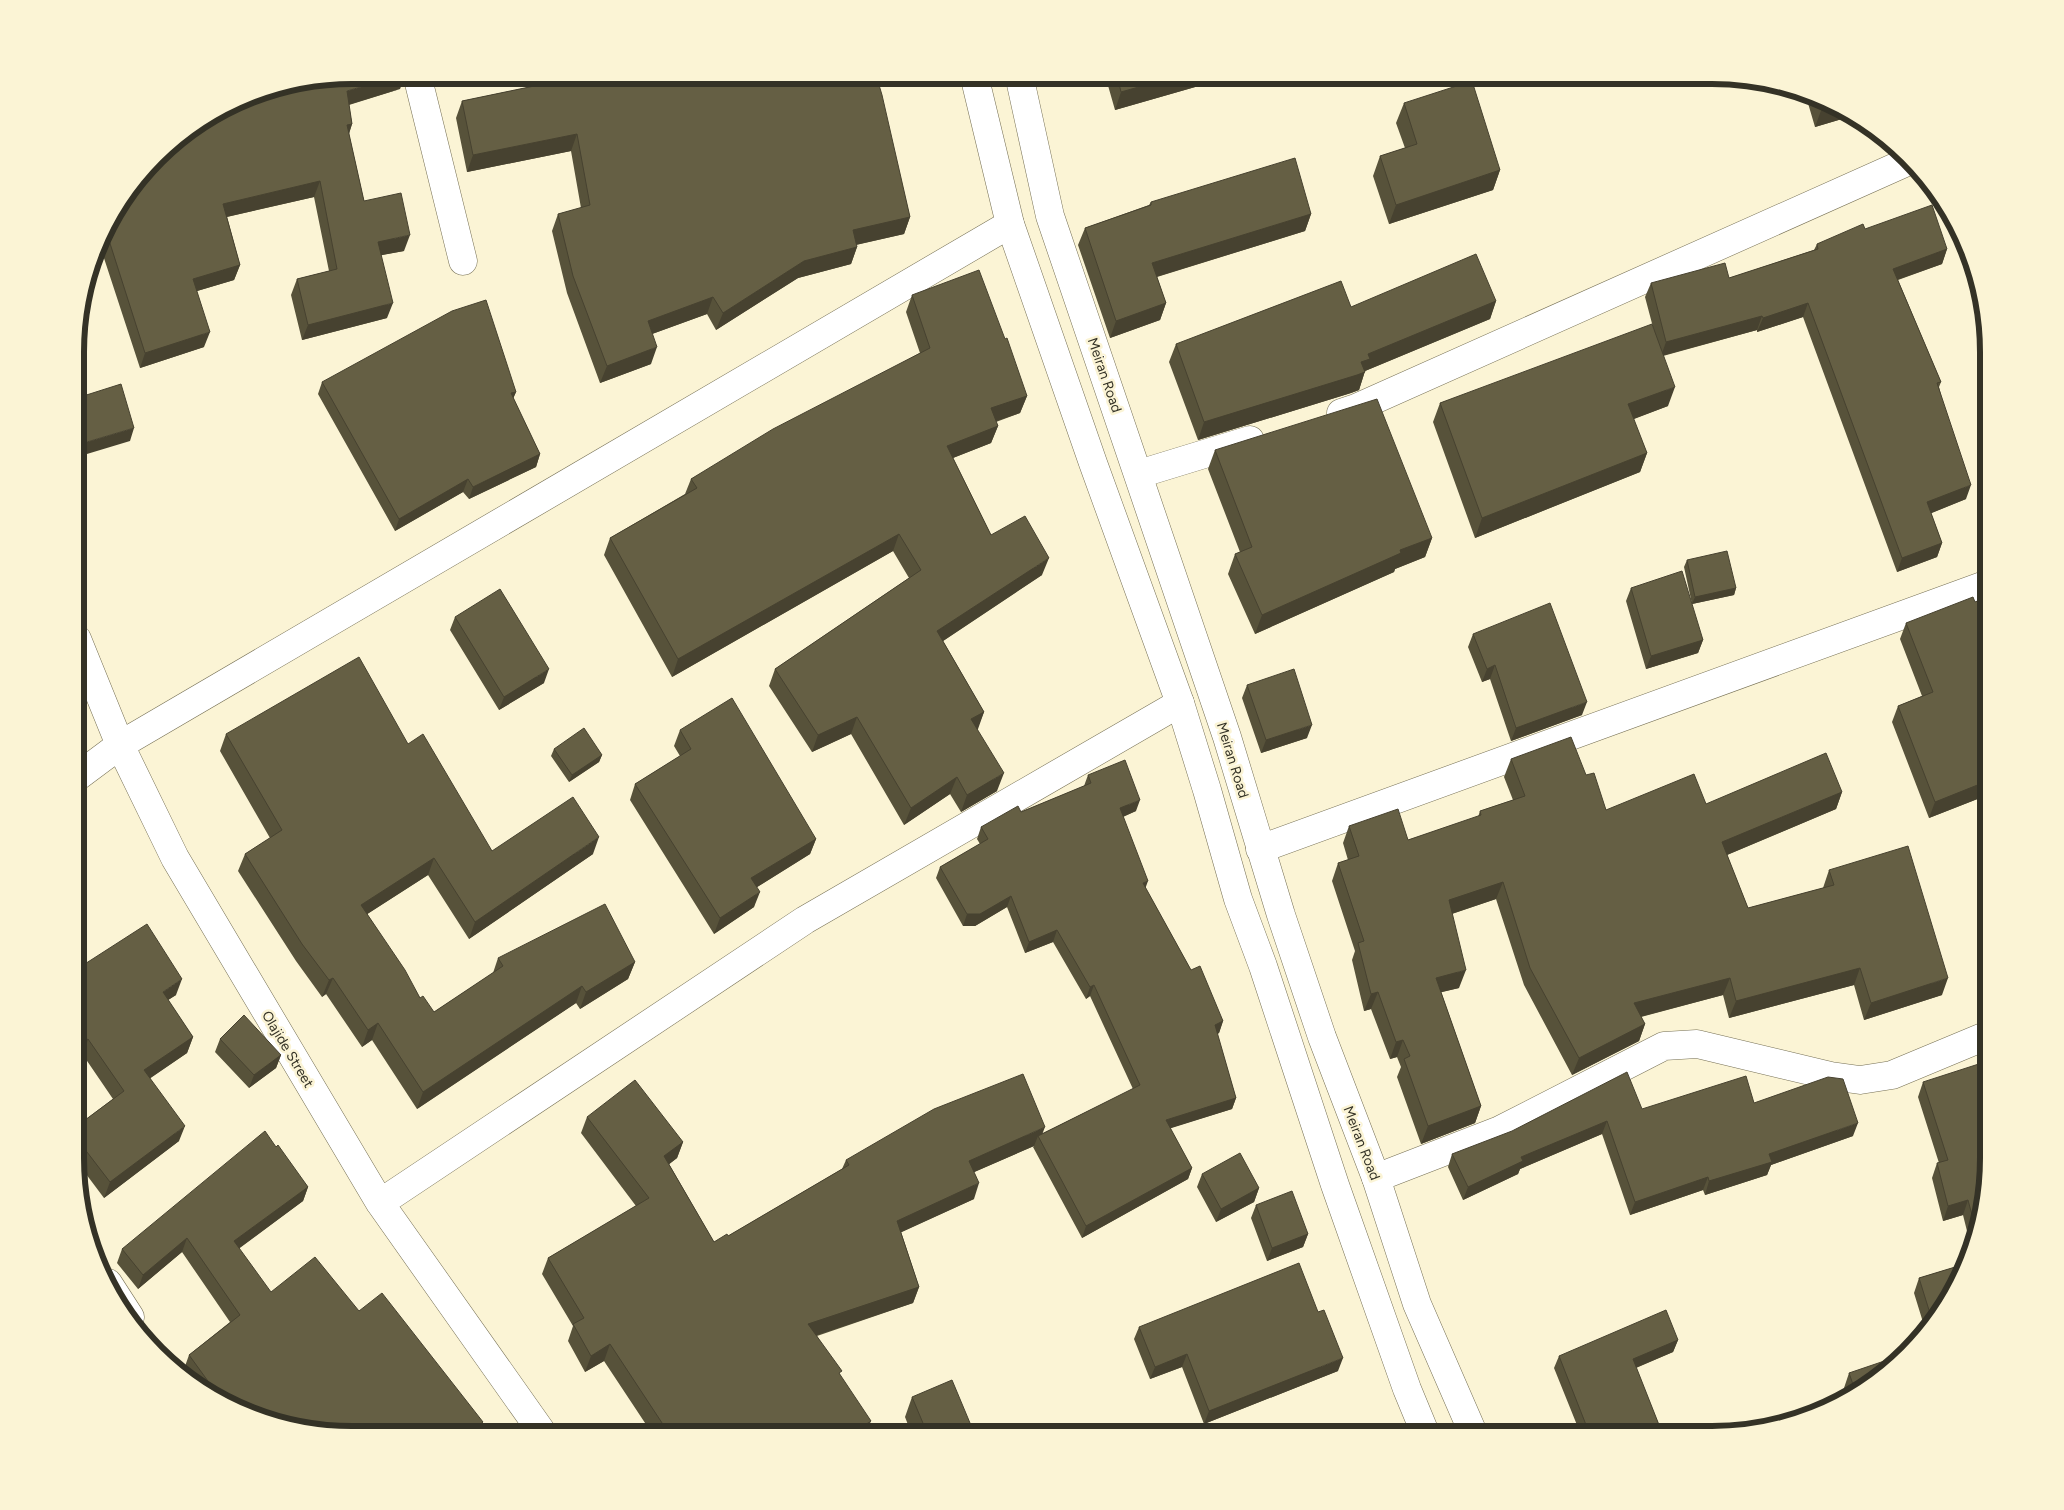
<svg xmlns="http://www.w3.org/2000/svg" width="2064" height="1510" font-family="Figtree,sans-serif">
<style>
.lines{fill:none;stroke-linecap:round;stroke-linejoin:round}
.minor-casing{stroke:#767055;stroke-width:29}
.secondary-casing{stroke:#767055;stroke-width:29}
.minor{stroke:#fff;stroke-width:28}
.secondary{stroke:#fff;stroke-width:28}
.wall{fill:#57523a}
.shaded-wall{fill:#474230}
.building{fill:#655f44;stroke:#474230}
.labels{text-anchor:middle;stroke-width:5;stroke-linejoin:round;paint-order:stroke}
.street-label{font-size:14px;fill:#343226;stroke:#fbf4d5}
.rim{fill:none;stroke:#343226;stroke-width:6}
</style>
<rect width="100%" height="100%" fill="#fbf4d5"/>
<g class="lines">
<defs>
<path id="minor" d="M417 75 463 261
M1341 413 1356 408 1909 161
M1139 474 1250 440
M77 639 120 745 175 858 380 1203 544 1435
M77 777 120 745 1010 224
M1260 849 1988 584
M1376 1178 1500 1130 1664 1046 1697 1044 1831 1076 1860 1080 1892 1075 1988 1035
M380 1203 805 920 1180 703
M108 1283 130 1317"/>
<path id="secondary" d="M974 75 1010 224 1093 463 1180 703 1207 790 1238 899 1263 966 1335 1185 1407 1389 1426 1435
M1019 75 1050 216 1227 737 1281 915 1322 1037 1376 1178 1417 1304 1474 1435"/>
</defs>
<!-- minor casing -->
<use href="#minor" class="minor-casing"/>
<!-- secondary casing -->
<use href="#secondary" class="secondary-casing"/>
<!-- minor -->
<use href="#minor" class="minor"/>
<!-- secondary -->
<use href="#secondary" class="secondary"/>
</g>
<!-- wall -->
<path class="wall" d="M527 75H876L910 217 904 234 856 245 857 247 851 264 798 278 716 330 707 314 652 334 651 364 600 383 567 293 552 231 558 214 581 208 571 151 467 172 456 118 462 101 529 87Z
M1105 75H1237L1115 110Z
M400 89 349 105 352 124 349 134 364 201 404 251 381 255 387 318 302 340 291 295 297 279 329 271 314 197 227 217 240 265 234 280 197 291 204 347 140 368 101 249 104 229 169 144Z
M1805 93 1818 96 1852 116 1815 127Z
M1404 103 1500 170 1493 190 1389 224 1373 176 1380 156 1405 148 1396 123Z
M1151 202 1311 214 1305 231 1157 277 1166 303 1160 320 1110 338 1078 245 1085 228 1149 205Z
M1865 229 1947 249 1942 264 1898 280 1941 382 1939 387 1966 499 1931 513 1942 543 1937 557 1897 572 1803 317 1757 332V330L1663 356 1668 406 1633 419 1647 453 1640 472 1475 538 1433 422 1440 403 1654 331 1645 297 1651 283 1729 278 1814 250 1817 244Z
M912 295 1027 396 1020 413 996 422 998 426 991 443 953 458 991 535 1042 575 943 641 984 712 977 729 997 791 961 812 950 794 904 825 851 734 812 752 769 686 775 669 909 578 893 551 672 677 604 555 610 538 685 494 691 479 920 353 906 312Z
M1496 301 1490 319 1365 371 1359 390 1351 393 1198 440 1169 362 1176 344 1351 307Z
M1985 326 1988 336V368L1979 342Z
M322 382 516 392 513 398 540 454 536 467 469 499 463 492 395 531 318 394Z
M1215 450 1432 538 1425 557 1395 569 1394 572 1255 634 1228 574 1235 554 1240 552 1208 469Z
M1687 560 1736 588 1734 595 1692 604 1684 567Z
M1631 588 1703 640 1698 653 1646 669 1626 601Z
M1988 597V685L1987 686 1988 690V791L1981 794 1980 798 1929 818 1892 722 1898 706 1922 696 1900 639 1906 623 1975 602Z
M455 617 544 683 499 710 450 630Z
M1473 634 1582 715 1511 741 1490 679 1482 682 1468 647Z
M1247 685 1307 738 1261 753 1242 698Z
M680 730 816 839 810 854 757 887 754 907 714 934 630 800 635 784 680 756 674 746Z
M226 734 408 744 492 851 593 854 469 939 428 875 367 914 420 998 434 1012 493 973 498 958 635 962 628 979 580 1009 576 1003 417 1109 372 1040 362 1047 326 994 322 997 296 961 238 871 245 854 270 838 220 751Z
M554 749 602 755 599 762 569 782 551 756Z
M1511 759 1586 775 1606 810 1706 804 1842 792 1836 809 1727 855 1748 908 1823 888 1829 870 1942 995 1864 1020 1854 985 1729 1018 1723 995 1641 1017 1645 1024 1639 1041 1572 1075 1524 985 1496 899 1452 914 1459 988 1441 992 1481 1106 1475 1123 1421 1144 1397 1077 1401 1067 1397 1057 1390 1059 1371 1009 1364 1011 1352 960 1355 951 1332 881 1338 863 1348 860 1343 843 1349 826 1408 840 1478 817 1480 811 1513 800 1504 777Z
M1088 775 1136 811 1123 817 1145 887 1191 970 1223 1021 1219 1033 1217 1034 1236 1098 1232 1109 1170 1128 1192 1168 1188 1179 1082 1238 1033 1147 1034 1146 974 1172V1199L901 1232 919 1287 913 1303 817 1336 840 1375 865 1435H653L604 1361 585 1372 568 1341 573 1326 542 1274 548 1258 636 1206 581 1133 587 1117 683 1142 677 1158 669 1164 714 1242 728 1236 842 1169 846 1160 1043 1133 1133 1089 1090 996 1086 999 1053 942 1025 953 1007 907 975 926H963L936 878 940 867 980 844 977 839 981 827 1021 812 1084 786Z
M77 969 176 995 168 1000 193 1037 187 1053 150 1078 179 1141 104 1198 77 1162V1126L113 1099 83 1055Z
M220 1039 281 1055 276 1068 249 1088 215 1052Z
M1923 1082 1988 1176 1974 1247 1972 1251 1963 1215 1943 1221 1932 1178 1937 1163H1939L1918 1097Z
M1754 1103 1853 1136 1771 1165 1767 1175 1705 1195 1703 1190 1630 1215 1602 1134 1520 1169 1518 1174 1463 1200 1448 1167 1452 1154 1642 1109Z
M276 1147 308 1187 303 1201 239 1248 246 1414 195 1384 184 1369 189 1355 230 1322 182 1252 138 1289 117 1263 122 1249Z
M1202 1174 1259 1188 1254 1202 1216 1222 1197 1187Z
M1256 1205 1308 1234 1303 1247 1267 1261 1251 1218Z
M1965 1264 1932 1327 1926 1332 1914 1293 1919 1278Z
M1139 1327 1338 1371 1204 1424 1182 1367 1150 1379 1134 1339Z
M1678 1340 1673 1352 1636 1368 1663 1435H1581L1554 1368 1559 1356Z
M1849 1373 1881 1378 1847 1398 1844 1388Z
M912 1397 975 1435H912L905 1417Z"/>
<!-- shaded-wall -->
<path class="shaded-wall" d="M402 75H406L400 89 341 107 347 91Z
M1181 75H1237L1115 110 1121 92Z
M1832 105 1852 116 1815 127 1822 108Z
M352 124 347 139V125Z
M577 134 571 151 467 172 473 155Z
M1500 170 1493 190 1389 224 1396 205Z
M320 181 314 197 217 219 223 204Z
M1311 214 1305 231 1146 280 1152 263Z
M910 217 904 234 846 247 853 230Z
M107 234 101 249 97 250 102 235Z
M410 235 404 251 372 257 378 242Z
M857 247 851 264 798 278 716 330 723 313 804 261Z
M1947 249 1942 264 1888 283 1893 269Z
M240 265 234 280 187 294 193 279Z
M713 297 707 314 641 338 648 321Z
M1496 301 1490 319 1365 371 1359 390 1351 393 1198 440 1204 422 1361 362 1368 354Z
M393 303 387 318 302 340 308 325Z
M1166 303 1160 320 1110 338 1116 321Z
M1808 303 1803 317 1757 332 1763 318Z
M1762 316 1757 330 1661 356 1666 342Z
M210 332 204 347 140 368 145 353Z
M657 347 651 364 600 383 607 366Z
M1675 387 1668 406 1621 424 1628 404Z
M516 392 511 404V393Z
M1027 396 1020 413 984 425 991 408Z
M998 426 991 443 940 463 947 446Z
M134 428 130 441 77 457V445Z
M1647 453 1640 472 1475 538 1482 518Z
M540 454 536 467 469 499 473 487Z
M468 479 463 492 395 531 399 519Z
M1971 485 1966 499 1922 517 1927 502Z
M899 534 893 551 672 677 678 659Z
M1432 538 1425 557 1395 569 1394 572 1255 634 1262 615 1400 550Z
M1942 543 1937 557 1897 572 1902 558Z
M1049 558 1042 575 931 649 937 631Z
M1736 588 1734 595 1692 604 1695 597Z
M1703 640 1698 653 1646 669 1651 656Z
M1495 665 1490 679 1482 682 1487 669Z
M549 669 544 683 499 710 504 697Z
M1988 671V685L1976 690 1982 674Z
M1587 702 1582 715 1511 741 1516 728Z
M984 712 978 729 965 737 971 719Z
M857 717 851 734 812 752 818 735Z
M1312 725 1307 738 1261 753 1266 740Z
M602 755 599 762 569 782 572 775Z
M1004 773 997 791 961 812 967 795Z
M957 777 950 794 904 825 911 808Z
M1988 778V791L1981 794 1980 798 1929 818 1935 802Z
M1842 792 1836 809 1715 860 1722 842Z
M1140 800 1136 811 1115 820 1120 808Z
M599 837 593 854 469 939 475 922Z
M816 839 810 854 746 894 751 878Z
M434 858 428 875 355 922 361 905Z
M1148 881 1144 892 1143 883Z
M1503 882 1496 899 1442 917 1449 900Z
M760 892 754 907 714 934 720 918Z
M1011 896 1007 907 975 926H963L967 914Z
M1057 930 1053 942 1025 953 1029 942Z
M635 962 628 979 580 1009 586 992Z
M1860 968 1854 985 1729 1018 1736 1001Z
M1466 970 1459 988 1430 995 1436 978Z
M333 978 326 994 322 997 329 980Z
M1730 978 1723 995 1628 1020 1634 1003Z
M1948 978 1942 995 1864 1020 1871 1003Z
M182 979 176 995 157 1007 163 992Z
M1094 985 1090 996 1086 999 1090 987Z
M582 986 576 1003 417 1109 423 1092Z
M1378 992 1371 1009 1364 1011 1371 994Z
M1223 1021 1219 1033 1211 1037 1215 1025Z
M378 1023 372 1040 362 1047 368 1030Z
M1645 1024 1639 1041 1572 1075 1579 1058Z
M193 1037 187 1053 139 1086 144 1070Z
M88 1039 83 1055 77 1058V1046Z
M1403 1040 1397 1057 1390 1059 1396 1042Z
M281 1055 276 1068 249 1088 254 1075Z
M1236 1098 1232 1109 1162 1131 1166 1120Z
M1481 1106 1475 1123 1421 1144 1428 1126Z
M1607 1121 1602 1134 1520 1169 1518 1174 1463 1200 1468 1187 1521 1157Z
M1858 1123 1853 1136 1771 1165 1767 1175 1705 1195 1709 1181 1769 1154Z
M185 1126 179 1141 104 1198 110 1182Z
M1045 1127 1040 1140 1038 1136 1034 1146 963 1177 969 1161Z
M683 1142 677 1158 658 1173 664 1156Z
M1192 1168 1188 1179 1082 1238 1086 1226Z
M1708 1177 1703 1190 1630 1215 1635 1202Z
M979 1183 974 1199 891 1237 897 1221Z
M308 1187 303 1201 229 1256 234 1241Z
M1259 1188 1254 1202 1216 1222 1221 1209Z
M1968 1200 1963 1215 1943 1221 1948 1206Z
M1308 1234 1303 1247 1267 1261 1272 1248Z
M187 1238 182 1252 138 1289 143 1275Z
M919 1287 913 1303 802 1340 808 1324Z
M1678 1340 1673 1352 1628 1371 1633 1359Z
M610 1344 604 1361 585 1372 591 1356Z
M1187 1354 1182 1367 1150 1379 1155 1367Z
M1343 1358 1338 1371 1204 1424 1209 1411Z
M871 1421 865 1435H850Z
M483 1422 478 1434H467Z"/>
<!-- building -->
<path class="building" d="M352 75H402L347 91 352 124 347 125 364 201 401 193 410 235 378 242 393 303 308 325 297 279 337 269 320 181 223 204 240 265 193 279 210 332 145 353 107 234 102 235 104 229 169 144 246 96Z
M537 75H876L882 95 910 217 853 230 857 247 804 261 723 313 713 297 648 321 657 347 607 366 573 276 558 214 590 205 577 134 473 155 462 101 539 85Z
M1117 75H1181L1121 92Z
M1472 81 1500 170 1396 205 1380 156 1417 144 1404 103Z
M1819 97 1832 105 1822 108Z
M1295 158 1311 214 1152 263 1166 303 1116 321 1085 228 1151 205V202Z
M1932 205 1947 249 1893 269 1941 382 1937 383 1971 485 1927 502 1942 543 1902 558 1808 303 1763 318 1762 316 1666 342 1651 283 1725 263 1729 278 1818 249 1817 244 1863 224 1865 229Z
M1476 254 1496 301 1368 354 1370 359 1361 362 1365 372 1357 375 1204 422 1176 344 1341 281 1351 307Z
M979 270 1005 339 1007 338 1027 396 991 408 998 426 947 446 991 535 1025 516 1049 558 937 631 984 712 971 719 1004 773 967 795 957 777 911 808 857 717 818 735 775 669 921 570 899 534 678 659 610 538 697 488 691 479 773 429 930 348 912 295Z
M486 300 516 392 511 393 540 454 473 487 468 479 399 519 322 382 452 311Z
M1652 324 1675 387 1628 404 1647 453 1482 518 1440 403Z
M1985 326H1986L1988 336Z
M121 384 134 428 77 445V398Z
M1377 399 1432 538 1400 550 1401 553 1262 615 1235 554 1252 547 1215 450Z
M1727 551 1736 588 1695 597 1687 560Z
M1682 571 1703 640 1651 656 1631 588Z
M500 589 549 669 504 697 455 617Z
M1973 597 1975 602 1988 597V671L1982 674 1988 690V778L1984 779 1985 782 1935 802 1898 706 1933 692 1906 623Z
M1550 603 1587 702 1516 728 1495 665 1487 669 1473 634Z
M359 657 408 744 423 734 492 851 573 797 599 837 475 922 434 858 361 905 405 970 420 998 423 996 434 1012 503 966 498 958 605 904 635 962 586 992 582 986 423 1092 378 1023 368 1030 333 978 329 980 302 944 245 854 282 830 226 734Z
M1294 669 1312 725 1266 740 1247 685Z
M732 698 816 839 751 878 760 892 720 918 635 784 691 749 680 730Z
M584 728 602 755 572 775 554 749Z
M1571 737 1586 775 1594 773 1606 810 1694 774 1706 804 1826 753 1842 792 1722 842 1748 908 1834 885 1829 870 1908 846 1948 978 1871 1003 1860 968 1736 1001 1730 978 1634 1003 1645 1024 1579 1058 1530 968 1503 882 1449 900 1466 970 1436 978 1481 1106 1428 1126 1404 1059 1410 1056 1403 1040 1396 1042 1378 992 1371 994 1358 943 1364 941 1338 863 1359 856 1349 826 1398 809 1408 840 1481 815 1480 811 1525 796 1511 759Z
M1125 760 1140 800 1120 808 1148 881 1143 883 1191 970 1200 966 1223 1021 1215 1025 1236 1098 1166 1120 1192 1168 1086 1226 1038 1136 1140 1085 1094 985 1090 987 1057 930 1029 942 1011 896 980 914H967L940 867 988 839 981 827 1018 806 1021 812 1091 783 1088 775Z
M147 924 182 979 163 992 193 1037 144 1070 185 1126 110 1182 77 1139V1126L124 1091 88 1039 77 1046V969Z
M244 1015 281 1055 254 1075 220 1039Z
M1988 1061V1176L1977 1234 1968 1200 1948 1206 1937 1163 1948 1160 1923 1082Z
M1627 1072 1642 1109 1746 1076 1754 1103 1828 1077 1843 1079 1858 1123 1769 1154 1772 1162 1709 1181 1708 1177 1635 1202 1607 1121 1521 1157 1523 1161 1468 1187 1452 1154 1512 1131Z
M1023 1074 1045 1127 969 1161 979 1183 897 1221 919 1287 808 1324 842 1371 839 1373 871 1421 850 1435H670L610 1344 591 1356 573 1324 584 1318 548 1258 649 1198 587 1117 635 1080 683 1142 664 1156 714 1242 727 1234 728 1236 849 1165 846 1160 934 1109Z
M265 1131 276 1147 278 1145 308 1187 234 1241 271 1292 315 1257 359 1311 382 1293 483 1422 467 1434H334L246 1414 221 1399 189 1355 240 1315 187 1238 143 1275 122 1249Z
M1240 1153 1259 1188 1221 1209 1202 1174Z
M1292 1191 1308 1234 1272 1248 1256 1205Z
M1299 1263 1318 1312 1324 1310 1343 1358 1209 1411 1187 1354 1155 1367 1139 1327Z
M1965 1264 1933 1323 1919 1278Z
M1666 1310 1678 1340 1633 1359 1663 1435H1590L1559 1356Z
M1905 1354 1881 1378 1856 1393 1849 1373Z
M952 1380 975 1435H928L912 1397Z"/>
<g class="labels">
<!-- street labels -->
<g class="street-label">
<text transform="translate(1105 375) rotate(71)" y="5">Meiran Road</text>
<text transform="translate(1233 760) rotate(73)" y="5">Meiran Road</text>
<text transform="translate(288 1049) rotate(59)" y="5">Olajide Street</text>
<text transform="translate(1362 1143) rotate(69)" y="5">Meiran Road</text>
</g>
</g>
<!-- crop -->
<path d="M0 0H2064V1510H0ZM352 84H1712A268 268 0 0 1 1980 352V1158A268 268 0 0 1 1712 1426H352A268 268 0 0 1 84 1158V352A268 268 0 0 1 352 84Z" fill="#fbf4d5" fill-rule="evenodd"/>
<path class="rim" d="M352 84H1712A268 268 0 0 1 1980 352V1158A268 268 0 0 1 1712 1426H352A268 268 0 0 1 84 1158V352A268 268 0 0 1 352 84Z"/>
</svg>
